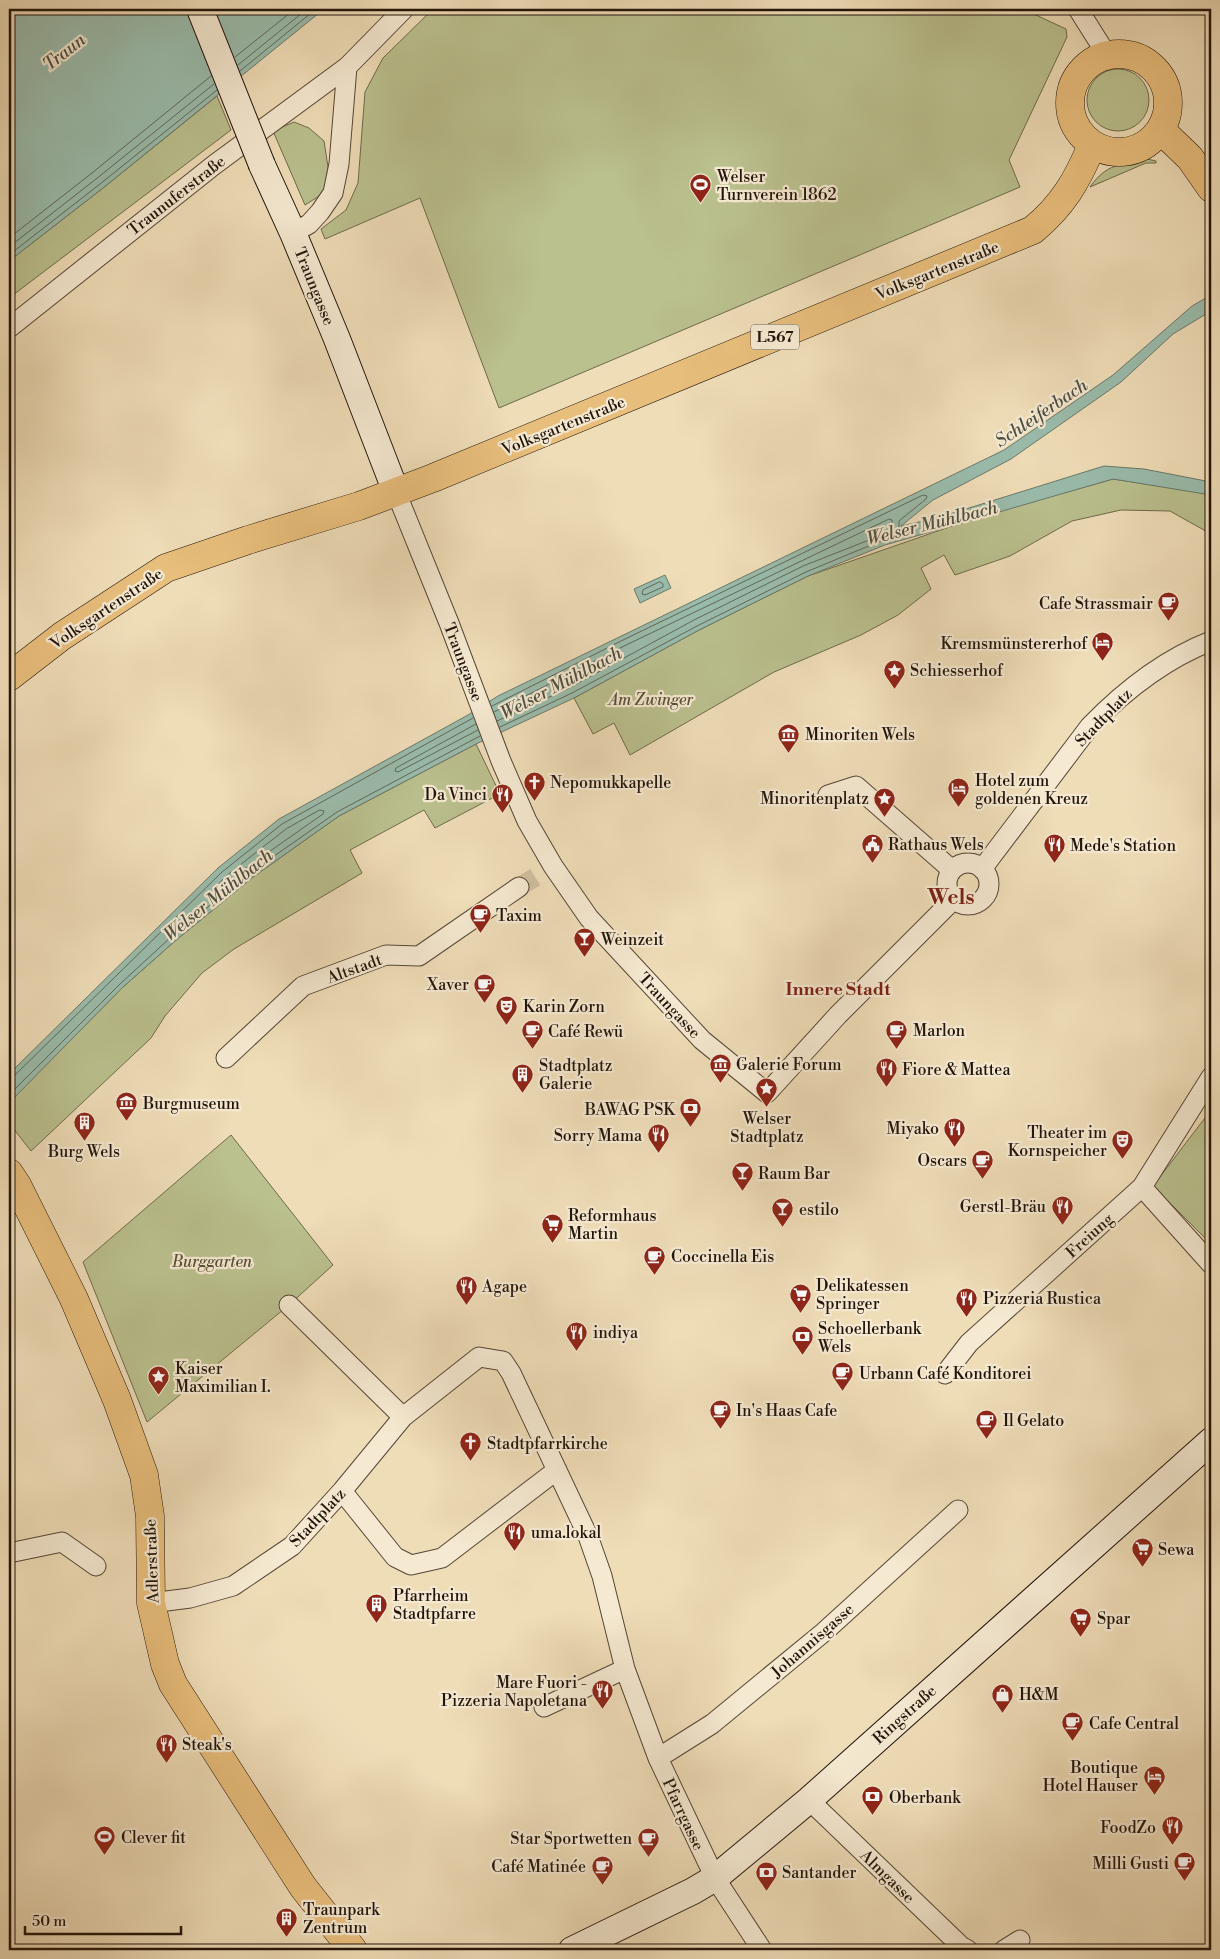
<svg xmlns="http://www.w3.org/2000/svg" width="1220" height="1959" font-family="'Libre Bodoni',serif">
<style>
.green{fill:#bac08e;stroke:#6e6a4c}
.water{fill:#9abcac;stroke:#6a796b}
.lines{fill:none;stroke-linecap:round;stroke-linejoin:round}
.shore{stroke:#5e685b;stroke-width:1}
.street-tunnel{stroke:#d0bf9e;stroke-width:19;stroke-dasharray:19 9;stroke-linecap:butt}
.street-casing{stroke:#554636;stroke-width:21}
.secondary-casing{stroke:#22140a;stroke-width:28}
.primary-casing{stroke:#22140a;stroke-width:29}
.street{stroke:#f5e9d1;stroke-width:19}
.secondary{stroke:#f5e9d1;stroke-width:26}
.primary{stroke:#e8be7c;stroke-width:28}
.secondary-bridge-casing{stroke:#22140a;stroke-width:28;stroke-linecap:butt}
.secondary-bridge{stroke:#f5e9d1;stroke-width:26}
.labels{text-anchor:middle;stroke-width:4.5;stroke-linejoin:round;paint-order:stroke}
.shield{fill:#f5e9d1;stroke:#615446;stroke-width:1}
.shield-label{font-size:15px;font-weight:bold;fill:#22140a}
.poi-label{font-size:16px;fill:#22140a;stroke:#f5e9d1;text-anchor:start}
.street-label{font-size:16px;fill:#22140a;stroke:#f5e9d1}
.park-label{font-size:16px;font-style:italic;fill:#575038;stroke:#f5e9d1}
.water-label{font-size:18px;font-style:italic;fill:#4c4f43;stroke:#f5e9d1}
.neighbourhood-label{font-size:18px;font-weight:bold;fill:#7a1f14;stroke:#f5e9d1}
.district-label{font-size:21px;font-weight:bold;fill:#7a1f14;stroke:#f5e9d1}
</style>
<rect width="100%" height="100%" fill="#efddb8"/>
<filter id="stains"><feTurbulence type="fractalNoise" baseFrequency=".004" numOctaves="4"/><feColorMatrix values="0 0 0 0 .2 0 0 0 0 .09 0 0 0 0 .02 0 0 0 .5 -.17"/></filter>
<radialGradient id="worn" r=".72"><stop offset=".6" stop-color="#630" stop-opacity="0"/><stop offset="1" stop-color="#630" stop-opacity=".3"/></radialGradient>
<!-- green -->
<path class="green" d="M433 9H1023L1066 29 1067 37 1009 160 1020 187 499 408 420 198 325 239 321 229 346 210 358 183 365 92 383 58Z
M1087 100a31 31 0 1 1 62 0a31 31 0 1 1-62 0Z
M217 96 231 130 9 298V261L103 188Z
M294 122 309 128 324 141 328 167 324 193 305 205 273 131Z
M1147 159 1156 161V163H1146L1090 187C1107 163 1120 165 1147 159Z
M1113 479 1211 494V534L1170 511 1121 510 1072 521 1010 556 955 575 944 555 921 568 931 589 898 615 861 635 774 672 630 755 614 723 593 734 574 698 699 630 808 576 981 516Z
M476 744 500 794 435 828 424 810 350 850 362 873 234 949 202 973 165 1016 151 1038 31 1151 9 1123V1102L123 987 175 941 253 877 339 816Z
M1211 1110V1231L1205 1238 1153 1186Z
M231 1135 333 1265 289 1305 147 1422 83 1262Z"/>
<!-- water -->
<path class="water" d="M9 9H324L103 188 9 261Z
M1211 295V311L1173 334 1121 382 1011 459 933 500 901 526 937 518 1104 466 1144 469 1211 482V495L1113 479 885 545 808 576 699 630 574 698 476 744 339 816 253 877 175 941 123 987 9 1103V1074L218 868 279 819 468 715 498 696 1004 450 1113 375 1192 306Z
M665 575 671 588 640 603 634 589Z"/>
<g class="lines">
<!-- shore -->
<path class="shore" d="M235 57 295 9
M238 65 307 9
M240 71 316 9
M9 238 92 173 211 76
M9 247 96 179 214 84
M9 255 100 184 217 90
M660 582 663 584V587L645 595 642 594 643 590Z
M492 706 621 641 923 495 927 496 926 499 899 521V527L904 532 903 534 883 540 806 572 697 626 572 693 500 727
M494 712 624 646 889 519 892 520V531L803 566 694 620 569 688 497 721
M476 724 396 768 395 771 398 772 478 730
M320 810 324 811 323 814 246 868 217 892H214V889L226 876 286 829Z
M9 1078 14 1076 222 872 282 824 473 718
M9 1095 120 984 171 937 250 873 337 812 480 736"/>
<!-- street-tunnel -->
<path class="street-tunnel" d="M519 887 542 873"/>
<defs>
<path id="street" d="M1078 9 1107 55
M293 233 309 224 320 212 333 193 339 164 347 67
M9 328 214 165 347 67 404 9
M396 492 449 623 501 761 527 821 553 866 589 918 702 1040 767 1093 838 1015 954 899
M828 795 856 786 952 870
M947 884a21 21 0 1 1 42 0a21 21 0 1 1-42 0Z
M982 869 1090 726C1125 690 1165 659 1211 641
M226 1058 303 986 386 955 419 956 519 887
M1142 1187 1211 1264
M289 1305 403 1417
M945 1374 969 1343 1142 1187 1211 1077
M342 1491 395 1557 411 1565 442 1558 557 1470
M9 1553 62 1542 96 1566
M151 1603 190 1598 233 1586 292 1546 342 1491 403 1417 479 1357 503 1361 511 1373 588 1536 602 1576 625 1669 658 1758 715 1878 762 1950
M544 1707 625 1669
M658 1758 712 1724 824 1632 958 1510
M809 1800 961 1946 968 1950
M1004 1950 1020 1940"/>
<path id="secondary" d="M262 165 293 233 337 339 396 492
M572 1950 693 1891 715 1878 809 1800 1211 1441"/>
<path id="primary" d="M1070 103a49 49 0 1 1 98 0a49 49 0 1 1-98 0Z
M1161 130 1190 158 1211 188
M9 677 62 636 166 568 248 540 359 506 433 478 1033 230C1063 205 1077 181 1092 145
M9 1173 17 1185 74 1299 117 1400 144 1475 150 1516 151 1603 165 1664 173 1684 303 1887 353 1950"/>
</defs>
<!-- street casing -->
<use href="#street" class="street-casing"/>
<!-- secondary casing -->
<use href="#secondary" class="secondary-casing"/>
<!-- primary casing -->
<use href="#primary" class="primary-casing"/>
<!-- street -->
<use href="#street" class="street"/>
<!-- secondary -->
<use href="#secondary" class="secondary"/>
<!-- primary -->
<use href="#primary" class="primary"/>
<defs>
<path id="secondary-bridge" d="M200 9 262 165"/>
</defs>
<!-- secondary-bridge casing -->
<use href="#secondary-bridge" class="secondary-bridge-casing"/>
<!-- secondary-bridge -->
<use href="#secondary-bridge" class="secondary-bridge"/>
</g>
<!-- icons -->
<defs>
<symbol id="stadium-pin" viewBox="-11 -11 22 30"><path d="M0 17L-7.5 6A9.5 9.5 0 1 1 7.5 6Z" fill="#8f2418" stroke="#f5e9d1"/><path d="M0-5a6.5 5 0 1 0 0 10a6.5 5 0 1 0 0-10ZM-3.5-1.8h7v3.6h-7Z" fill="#fff"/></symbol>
<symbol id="cafe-pin" viewBox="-11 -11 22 30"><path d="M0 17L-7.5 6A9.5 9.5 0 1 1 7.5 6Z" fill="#8f2418" stroke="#f5e9d1"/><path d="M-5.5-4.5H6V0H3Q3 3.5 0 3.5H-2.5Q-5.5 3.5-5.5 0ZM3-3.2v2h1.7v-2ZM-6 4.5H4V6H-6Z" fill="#fff"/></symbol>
<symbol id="hotel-pin" viewBox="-11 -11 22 30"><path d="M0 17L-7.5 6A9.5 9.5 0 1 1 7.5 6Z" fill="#8f2418" stroke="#f5e9d1"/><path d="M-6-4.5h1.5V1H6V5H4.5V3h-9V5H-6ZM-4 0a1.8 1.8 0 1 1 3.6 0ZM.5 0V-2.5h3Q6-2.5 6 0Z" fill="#fff"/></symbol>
<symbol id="sight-pin" viewBox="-11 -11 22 30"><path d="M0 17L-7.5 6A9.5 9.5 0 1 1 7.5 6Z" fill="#8f2418" stroke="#f5e9d1"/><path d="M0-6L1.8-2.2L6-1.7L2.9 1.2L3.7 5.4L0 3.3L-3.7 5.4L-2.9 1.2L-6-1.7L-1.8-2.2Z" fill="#fff"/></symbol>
<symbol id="museum-pin" viewBox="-11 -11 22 30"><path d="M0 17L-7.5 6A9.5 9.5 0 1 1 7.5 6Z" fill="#8f2418" stroke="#f5e9d1"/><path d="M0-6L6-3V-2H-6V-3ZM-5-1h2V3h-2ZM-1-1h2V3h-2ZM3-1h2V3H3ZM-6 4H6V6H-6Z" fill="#fff"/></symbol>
<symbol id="church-pin" viewBox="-11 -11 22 30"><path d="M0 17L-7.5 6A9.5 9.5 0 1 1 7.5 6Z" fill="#8f2418" stroke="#f5e9d1"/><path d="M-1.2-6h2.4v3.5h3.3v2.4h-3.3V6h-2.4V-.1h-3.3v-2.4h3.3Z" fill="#fff"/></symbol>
<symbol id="restaurant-pin" viewBox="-11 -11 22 30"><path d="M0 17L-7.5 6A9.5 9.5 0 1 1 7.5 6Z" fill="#8f2418" stroke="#f5e9d1"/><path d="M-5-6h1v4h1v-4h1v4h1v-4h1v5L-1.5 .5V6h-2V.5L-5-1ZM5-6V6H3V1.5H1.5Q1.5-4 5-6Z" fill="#fff"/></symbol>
<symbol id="civic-pin" viewBox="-11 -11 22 30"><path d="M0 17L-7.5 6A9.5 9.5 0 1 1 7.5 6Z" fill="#8f2418" stroke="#f5e9d1"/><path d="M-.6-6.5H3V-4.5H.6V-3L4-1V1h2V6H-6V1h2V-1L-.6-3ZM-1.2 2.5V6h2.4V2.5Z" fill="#fff"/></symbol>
<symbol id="bar-pin" viewBox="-11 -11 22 30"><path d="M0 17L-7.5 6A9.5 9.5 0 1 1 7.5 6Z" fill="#8f2418" stroke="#f5e9d1"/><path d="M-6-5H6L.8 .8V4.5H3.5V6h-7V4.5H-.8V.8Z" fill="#fff"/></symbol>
<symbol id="theatre-pin" viewBox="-11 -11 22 30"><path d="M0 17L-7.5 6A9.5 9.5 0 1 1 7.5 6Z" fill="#8f2418" stroke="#f5e9d1"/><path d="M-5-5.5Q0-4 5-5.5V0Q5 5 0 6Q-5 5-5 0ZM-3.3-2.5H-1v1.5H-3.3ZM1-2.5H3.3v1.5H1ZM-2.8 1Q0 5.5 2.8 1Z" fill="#fff"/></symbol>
<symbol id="building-pin" viewBox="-11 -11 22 30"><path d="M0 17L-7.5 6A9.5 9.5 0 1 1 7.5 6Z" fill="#8f2418" stroke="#f5e9d1"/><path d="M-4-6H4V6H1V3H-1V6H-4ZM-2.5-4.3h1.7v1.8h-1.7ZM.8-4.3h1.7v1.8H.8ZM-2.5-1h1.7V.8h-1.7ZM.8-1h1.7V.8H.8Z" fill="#fff"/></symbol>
<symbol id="bank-pin" viewBox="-11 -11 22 30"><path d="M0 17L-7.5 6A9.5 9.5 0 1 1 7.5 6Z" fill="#8f2418" stroke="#f5e9d1"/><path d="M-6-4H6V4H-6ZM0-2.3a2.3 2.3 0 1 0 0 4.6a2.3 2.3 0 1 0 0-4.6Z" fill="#fff"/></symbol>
<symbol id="supermarket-pin" viewBox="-11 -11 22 30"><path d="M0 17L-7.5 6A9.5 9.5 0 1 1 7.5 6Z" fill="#8f2418" stroke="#f5e9d1"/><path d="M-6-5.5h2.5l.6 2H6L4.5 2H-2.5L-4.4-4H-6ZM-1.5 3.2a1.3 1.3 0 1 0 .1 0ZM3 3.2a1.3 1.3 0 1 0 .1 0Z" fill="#fff"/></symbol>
<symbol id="shop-pin" viewBox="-11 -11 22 30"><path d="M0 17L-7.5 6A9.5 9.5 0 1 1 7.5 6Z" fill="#8f2418" stroke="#f5e9d1"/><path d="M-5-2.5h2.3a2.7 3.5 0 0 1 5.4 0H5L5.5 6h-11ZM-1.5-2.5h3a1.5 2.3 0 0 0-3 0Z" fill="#fff"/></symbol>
</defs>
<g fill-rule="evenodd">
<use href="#stadium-pin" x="688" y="172" width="25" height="34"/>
<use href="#cafe-pin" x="1156" y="590" width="25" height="34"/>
<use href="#hotel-pin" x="1090" y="630" width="25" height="34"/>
<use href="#sight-pin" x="882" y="658" width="25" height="34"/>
<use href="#museum-pin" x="776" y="722" width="25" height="34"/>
<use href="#church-pin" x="522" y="770" width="25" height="34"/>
<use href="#hotel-pin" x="946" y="776" width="25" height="34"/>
<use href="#restaurant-pin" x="490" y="782" width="25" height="34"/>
<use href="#sight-pin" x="872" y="786" width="25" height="34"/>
<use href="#civic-pin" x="860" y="832" width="25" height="34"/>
<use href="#restaurant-pin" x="1042" y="832" width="25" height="34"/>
<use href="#cafe-pin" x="468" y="902" width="25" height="34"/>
<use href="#bar-pin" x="572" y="926" width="25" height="34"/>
<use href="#cafe-pin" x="472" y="972" width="25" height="34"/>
<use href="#theatre-pin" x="494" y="994" width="25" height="34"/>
<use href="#cafe-pin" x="884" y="1018" width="25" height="34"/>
<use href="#cafe-pin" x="520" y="1018" width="25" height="34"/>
<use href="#museum-pin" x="708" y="1052" width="25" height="34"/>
<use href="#restaurant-pin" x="874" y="1056" width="25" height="34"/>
<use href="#building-pin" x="510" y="1062" width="25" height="34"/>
<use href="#sight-pin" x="754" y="1076" width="25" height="34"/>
<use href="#museum-pin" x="114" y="1090" width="25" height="34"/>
<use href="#bank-pin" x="678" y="1096" width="25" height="34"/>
<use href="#building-pin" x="72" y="1110" width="25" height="34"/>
<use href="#restaurant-pin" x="942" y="1116" width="25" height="34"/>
<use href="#restaurant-pin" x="646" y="1122" width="25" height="34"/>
<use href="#theatre-pin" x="1110" y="1128" width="25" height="34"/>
<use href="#cafe-pin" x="970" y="1148" width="25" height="34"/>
<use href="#bar-pin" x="730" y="1160" width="25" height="34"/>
<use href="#restaurant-pin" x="1050" y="1194" width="25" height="34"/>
<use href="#bar-pin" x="770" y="1196" width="25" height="34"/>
<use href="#supermarket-pin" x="540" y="1212" width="25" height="34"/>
<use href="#cafe-pin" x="642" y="1244" width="25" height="34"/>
<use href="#restaurant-pin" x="454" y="1274" width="25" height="34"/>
<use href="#supermarket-pin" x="788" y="1282" width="25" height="34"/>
<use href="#restaurant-pin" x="954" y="1286" width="25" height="34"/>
<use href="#restaurant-pin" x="564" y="1320" width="25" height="34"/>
<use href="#bank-pin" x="790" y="1324" width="25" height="34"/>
<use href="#cafe-pin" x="830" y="1360" width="25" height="34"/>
<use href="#sight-pin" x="146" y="1364" width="25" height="34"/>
<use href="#cafe-pin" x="708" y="1398" width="25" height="34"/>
<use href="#cafe-pin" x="974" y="1408" width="25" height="34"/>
<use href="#church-pin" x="458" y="1430" width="25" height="34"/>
<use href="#restaurant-pin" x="502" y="1520" width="25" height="34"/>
<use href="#supermarket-pin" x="1130" y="1536" width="25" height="34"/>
<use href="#building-pin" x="364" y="1592" width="25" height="34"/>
<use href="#supermarket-pin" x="1068" y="1606" width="25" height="34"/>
<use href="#restaurant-pin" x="590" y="1678" width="25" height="34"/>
<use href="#shop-pin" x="990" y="1682" width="25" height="34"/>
<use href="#cafe-pin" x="1060" y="1710" width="25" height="34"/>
<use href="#restaurant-pin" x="154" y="1732" width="25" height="34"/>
<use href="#hotel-pin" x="1142" y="1764" width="25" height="34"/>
<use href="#bank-pin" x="860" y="1784" width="25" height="34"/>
<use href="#restaurant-pin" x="1160" y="1814" width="25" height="34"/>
<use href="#stadium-pin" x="92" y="1824" width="25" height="34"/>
<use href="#cafe-pin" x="636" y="1826" width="25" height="34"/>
<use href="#cafe-pin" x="1172" y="1850" width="25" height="34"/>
<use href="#cafe-pin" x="590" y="1854" width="25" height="34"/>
<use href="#bank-pin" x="754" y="1860" width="25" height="34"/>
<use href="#building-pin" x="274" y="1906" width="25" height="34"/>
</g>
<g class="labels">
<!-- shield labels -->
<rect class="shield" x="751" y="324.5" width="48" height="25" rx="4"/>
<g class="shield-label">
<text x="775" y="342">L567</text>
</g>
<!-- poi labels -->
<g class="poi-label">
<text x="717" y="182">Welser<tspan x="717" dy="18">Turnverein 1862</tspan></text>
<text x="1153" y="609" text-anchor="end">Cafe Strassmair</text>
<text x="1087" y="649" text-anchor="end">Kremsmünstererhof</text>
<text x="910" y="676">Schiesserhof</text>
<text x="805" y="740">Minoriten Wels</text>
<text x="975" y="786">Hotel zum<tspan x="975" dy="18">goldenen Kreuz</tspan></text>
<text x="550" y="788">Nepomukkapelle</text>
<text x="487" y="800" text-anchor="end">Da Vinci</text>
<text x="869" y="804" text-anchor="end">Minoritenplatz</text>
<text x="888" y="850">Rathaus Wels</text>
<text x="1070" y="851">Mede's Station</text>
<text x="496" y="921">Taxim</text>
<text x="601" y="945">Weinzeit</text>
<text x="469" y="990" text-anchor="end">Xaver</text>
<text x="523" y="1012">Karin Zorn</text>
<text x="913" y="1036">Marlon</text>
<text x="548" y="1037">Café Rewü</text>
<text x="736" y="1070">Galerie Forum</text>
<text x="539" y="1071">Stadtplatz<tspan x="539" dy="18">Galerie</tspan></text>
<text x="902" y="1075">Fiore &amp; Mattea</text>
<text x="143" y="1109">Burgmuseum</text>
<text x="675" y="1115" text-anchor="end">BAWAG PSK</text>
<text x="767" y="1124" text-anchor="middle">Welser<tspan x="767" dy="18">Stadtplatz</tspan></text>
<text x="939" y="1134" text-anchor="end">Miyako</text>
<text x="1107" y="1138" text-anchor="end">Theater im<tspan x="1107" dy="18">Kornspeicher</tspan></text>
<text x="642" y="1141" text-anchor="end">Sorry Mama</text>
<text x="84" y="1157" text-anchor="middle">Burg Wels</text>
<text x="967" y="1166" text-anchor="end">Oscars</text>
<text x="758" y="1179">Raum Bar</text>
<text x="1046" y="1212" text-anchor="end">Gerstl-Bräu</text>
<text x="799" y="1215">estilo</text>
<text x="568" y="1221">Reformhaus<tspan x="568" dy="18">Martin</tspan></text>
<text x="671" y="1262">Coccinella Eis</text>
<text x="816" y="1291">Delikatessen<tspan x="816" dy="18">Springer</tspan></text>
<text x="482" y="1292">Agape</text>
<text x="983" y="1304">Pizzeria Rustica</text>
<text x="818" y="1334">Schoellerbank<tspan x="818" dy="18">Wels</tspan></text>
<text x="593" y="1338">indiya</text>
<text x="175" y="1374">Kaiser<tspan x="175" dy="18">Maximilian I.</tspan></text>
<text x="859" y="1379">Urbann Café Konditorei</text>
<text x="736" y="1416">In's Haas Cafe</text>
<text x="1003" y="1426">Il Gelato</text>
<text x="487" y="1449">Stadtpfarrkirche</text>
<text x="531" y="1538">uma.lokal</text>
<text x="1158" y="1555">Sewa</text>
<text x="393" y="1601">Pfarrheim<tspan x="393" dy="18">Stadtpfarre</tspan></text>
<text x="1097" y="1624">Spar</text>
<text x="587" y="1688" text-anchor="end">Mare Fuori -<tspan x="587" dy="18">Pizzeria Napoletana</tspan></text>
<text x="1019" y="1700">H&amp;M</text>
<text x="1089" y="1729">Cafe Central</text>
<text x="182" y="1750">Steak's</text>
<text x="1138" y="1773" text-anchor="end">Boutique<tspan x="1138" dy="18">Hotel Hauser</tspan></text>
<text x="889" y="1803">Oberbank</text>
<text x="1156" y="1833" text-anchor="end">FoodZo</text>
<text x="121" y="1843">Clever fit</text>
<text x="632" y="1844" text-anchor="end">Star Sportwetten</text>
<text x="1169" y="1869" text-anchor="end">Milli Gusti</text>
<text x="586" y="1872" text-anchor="end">Café Matinée</text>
<text x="782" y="1878">Santander</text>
<text x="303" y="1915">Traunpark<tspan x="303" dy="18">Zentrum</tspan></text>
</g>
<!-- street labels -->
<g class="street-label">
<text transform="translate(176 195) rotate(-38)" y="6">Traunuferstraße</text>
<text transform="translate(937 270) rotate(-22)" y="6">Volksgartenstraße</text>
<text transform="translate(315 286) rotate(68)" y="6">Traungasse</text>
<text transform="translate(563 425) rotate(-22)" y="6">Volksgartenstraße</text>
<text transform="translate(106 608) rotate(-34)" y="6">Volksgartenstraße</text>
<text transform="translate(464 662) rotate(69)" y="6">Traungasse</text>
<text transform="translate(1103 717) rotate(-46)" y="6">Stadtplatz</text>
<text transform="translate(354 968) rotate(-20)" y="6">Altstadt</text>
<text transform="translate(670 1005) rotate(47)" y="6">Traungasse</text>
<text transform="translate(1089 1235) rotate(-42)" y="6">Freiung</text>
<text transform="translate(317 1517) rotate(-47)" y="6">Stadtplatz</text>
<text transform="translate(151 1561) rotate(-92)" y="6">Adlerstraße</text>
<text transform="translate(812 1640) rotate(-41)" y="6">Johannisgasse</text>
<text transform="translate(904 1714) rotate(-42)" y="6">Ringstraße</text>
<text transform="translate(684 1814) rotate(65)" y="6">Pfarrgasse</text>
<text transform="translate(888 1876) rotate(44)" y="6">Almgasse</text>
</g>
<!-- park labels -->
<g class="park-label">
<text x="651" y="705">Am Zwinger</text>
<text x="212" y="1267">Burggarten</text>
</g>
<!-- water labels -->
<g class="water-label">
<text transform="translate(64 52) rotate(-38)" y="6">Traun</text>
<text transform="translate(1041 413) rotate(-34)" y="6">Schleiferbach</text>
<text transform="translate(932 523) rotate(-14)" y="6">Welser Mühlbach</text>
<text transform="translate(561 683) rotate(-28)" y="6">Welser Mühlbach</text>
<text transform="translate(218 895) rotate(-39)" y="6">Welser Mühlbach</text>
</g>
<!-- neighbourhood labels -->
<g class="neighbourhood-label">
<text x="838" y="995">Innere Stadt</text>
</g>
<!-- district labels -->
<g class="district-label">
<text x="951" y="904">Wels</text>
</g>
</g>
<!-- margin -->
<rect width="1220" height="1959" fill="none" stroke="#efddb8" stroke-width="30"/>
<rect x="10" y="10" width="1200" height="1939" fill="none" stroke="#22140a" stroke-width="2.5"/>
<rect x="15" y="15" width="1190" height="1929" fill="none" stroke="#22140a"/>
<!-- scale -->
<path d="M25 1926v8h156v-8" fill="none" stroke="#22140a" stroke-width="2.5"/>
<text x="32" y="1926" font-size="15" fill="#22140a" stroke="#f5e9d1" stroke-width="4" paint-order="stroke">50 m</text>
<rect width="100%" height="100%" filter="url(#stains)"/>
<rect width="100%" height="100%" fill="url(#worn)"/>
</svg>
